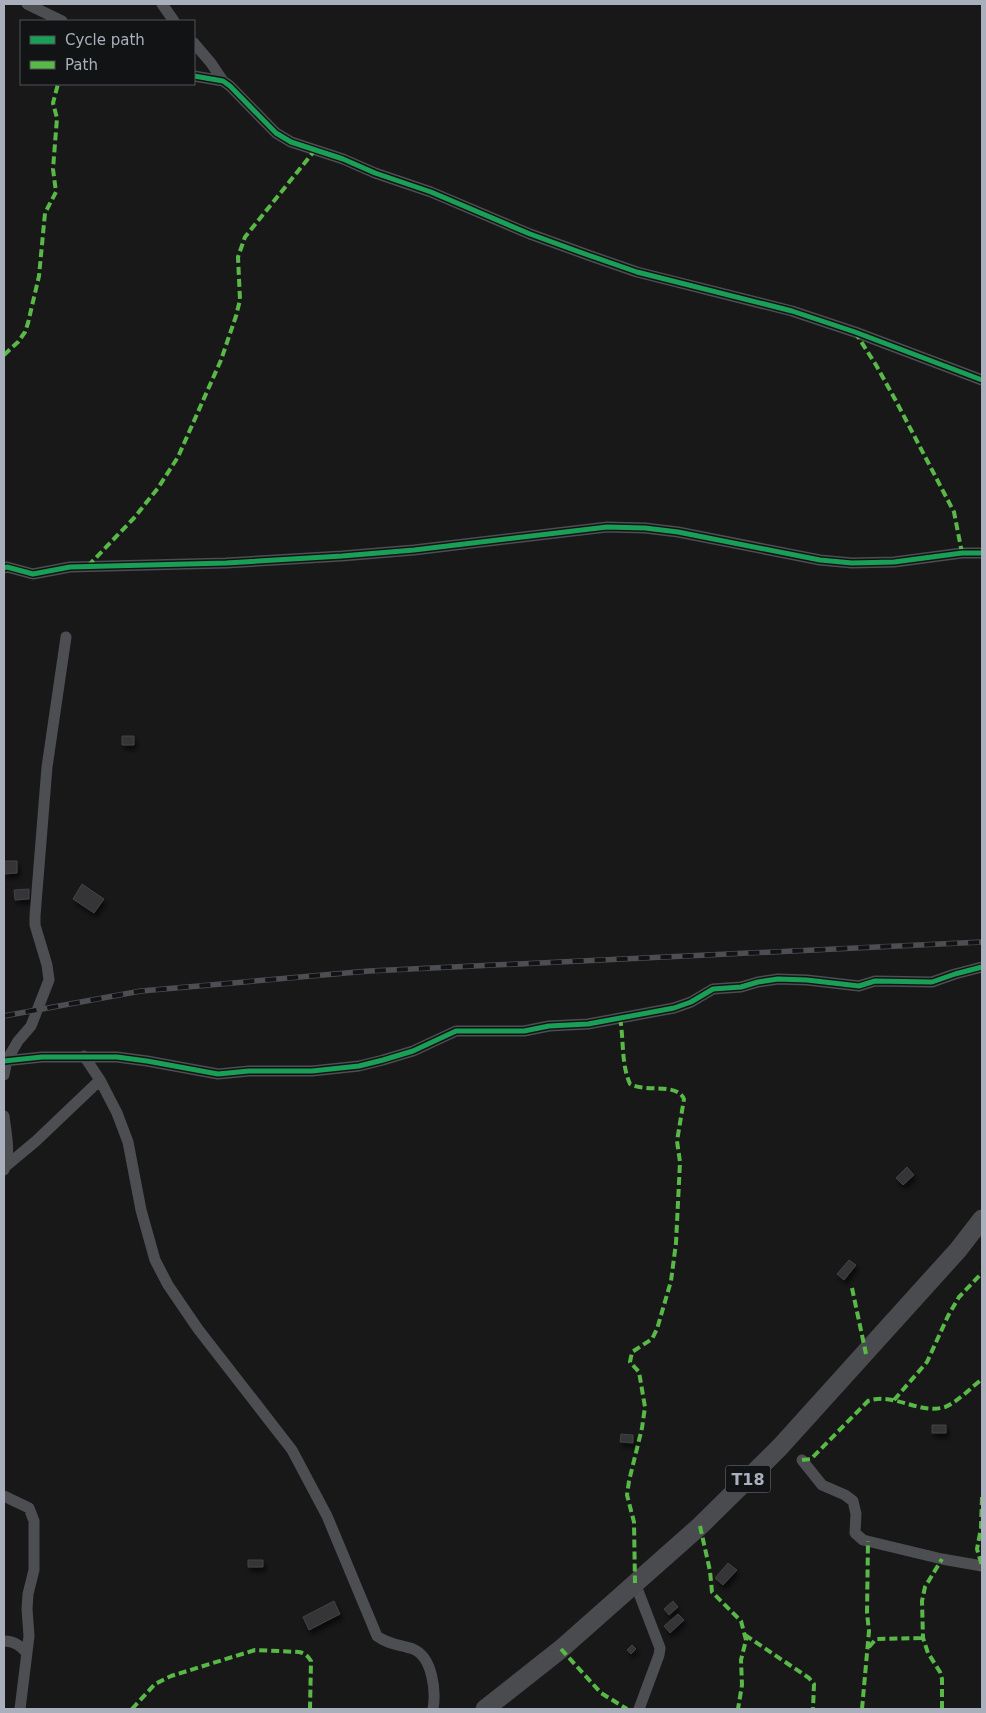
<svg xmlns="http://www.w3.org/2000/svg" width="986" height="1713" font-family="'DejaVu Sans',sans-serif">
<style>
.building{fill:#363638;stroke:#414245;filter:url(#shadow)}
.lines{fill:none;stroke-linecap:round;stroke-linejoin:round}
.minor{stroke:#4c4e52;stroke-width:11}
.trunk{stroke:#4a4b4e;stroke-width:19}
.rail-casing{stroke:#4c4e51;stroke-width:5.5}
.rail{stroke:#121315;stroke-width:4;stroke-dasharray:11;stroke-linecap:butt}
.quiet{stroke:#58b947;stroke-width:4;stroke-dasharray:8 4;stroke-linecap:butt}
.cycleway-casing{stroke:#121315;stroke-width:8}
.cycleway{stroke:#1a9f57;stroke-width:5}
.labels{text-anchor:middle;stroke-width:4;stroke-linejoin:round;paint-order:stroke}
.shield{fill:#121315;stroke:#7c8189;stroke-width:1}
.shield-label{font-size:16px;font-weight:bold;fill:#a9b0bb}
</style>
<defs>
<filter id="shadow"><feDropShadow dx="2.5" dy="4.5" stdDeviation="2.5" flood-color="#0009"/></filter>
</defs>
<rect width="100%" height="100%" fill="#181819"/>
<!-- building -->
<path class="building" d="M122 736H134V745H122Z
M4 861H17V873L4 874Z
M82 884 104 899 94 913 73 899Z
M29 889V899L15 900 14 890Z
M907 1167 914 1175 903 1185 896 1178Z
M849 1260 856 1265 844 1280 837 1274Z
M932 1425H946V1433H932Z
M621 1434 633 1435V1443L620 1442Z
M248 1560H263V1567H248Z
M728 1563 737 1570 723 1585 715 1578Z
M334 1601 340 1614 309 1630 303 1617Z
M673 1601 678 1607 669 1615 664 1609Z
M678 1614 684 1620 670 1633 664 1626Z
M632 1645 636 1649 631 1654 627 1650Z"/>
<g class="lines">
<!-- minor -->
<path class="minor" d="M27 4 62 21
M162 4 174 21
M194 43 211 63 223 81
M194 76 223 81 230 86 276 133 291 142 343 159 375 173 431 192 530 234 588 255 637 272 792 311 855 332 982 380
M4 568 7 567 33 574 70 567 226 563 342 556 414 550 607 527 645 528 678 532 820 560 852 563 894 562 962 553H982
M84 1056 100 1080 117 1113 128 1142 141 1210 155 1260 168 1285 198 1329 292 1450 327 1516 377 1636C387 1644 401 1645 413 1649 433 1657 436 1692 433 1709
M4 1061 42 1057H117L147 1061 218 1074 249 1071H312L359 1066 383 1060 413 1051 456 1031H524L549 1026 588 1024 674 1008 691 1002 713 989 741 987 758 982 778 979 807 980 859 986 875 981 932 982 955 974 982 967
M4 1075 7 1060 18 1041 31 1026 49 980 47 965 35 925V916L47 767 66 637
M4 1116C6 1133 11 1154 4 1170
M6 1166 36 1141 100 1080
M802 1460 822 1485 845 1495 853 1501 856 1514 855 1533 863 1540 942 1559 982 1566
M4 1496 29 1508 34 1521V1570L28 1594 27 1609 29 1636 20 1709
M635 1583 660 1648 659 1655 639 1709
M4 1641C15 1641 20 1646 27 1653"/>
<!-- trunk -->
<path class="trunk" d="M485 1709 561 1649 700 1526 780 1447 958 1250 982 1219"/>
<defs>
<path id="rail" d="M4 1016 141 991 369 971 982 942"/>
</defs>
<!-- rail casing -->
<use href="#rail" class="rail-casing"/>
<!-- rail -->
<use href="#rail" class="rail"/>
<!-- quiet -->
<path class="quiet" d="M855 332 876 365 896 401 954 512 962 553
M4 355 18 342 25 332 28 323 39 276 45 213 56 192 53 169 57 118 53 103 58 84
M88 566 134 518 158 488 178 457 221 360 236 316 240 300 238 257 245 237 315 150
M620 1018C624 1040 621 1064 630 1084 647 1093 676 1082 684 1099L677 1141 680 1162 676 1243 671 1281 657 1329 652 1339 632 1352 630 1362 639 1372 645 1407 642 1428 629 1481 627 1495 634 1522 635 1583
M852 1288 866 1354
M894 1400 927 1362 948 1316 959 1297 982 1273
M802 1460 811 1459 868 1401C894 1392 919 1415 945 1407 956 1403 972 1387 982 1379
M982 1497 981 1528 977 1549 982 1566
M700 1526 710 1571 712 1592 741 1621 746 1640 741 1660 742 1685 738 1709
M745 1635 809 1678 814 1684 813 1709
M869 1647 876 1639 923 1638
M561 1649 601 1693 627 1709
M132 1709 155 1684 171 1676 255 1650 299 1652C305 1653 308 1656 311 1661L310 1709
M862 1709 869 1631 867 1613 868 1541
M942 1709V1679L940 1672 928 1653 923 1638 922 1601 925 1587 942 1559"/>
<defs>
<path id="cycleway" d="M194 76 223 81 230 86 276 133 291 142 343 159 375 173 431 192 530 234 588 255 637 272 792 311 855 332 982 380
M4 568 7 567 33 574 70 567 226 563 342 556 414 550 607 527 645 528 678 532 820 560 852 563 894 562 962 553H982
M4 1061 42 1057H117L147 1061 218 1074 249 1071H312L359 1066 383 1060 413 1051 456 1031H524L549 1026 588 1024 674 1008 691 1002 713 989 741 987 758 982 778 979 807 980 859 986 875 981 932 982 955 974 982 967"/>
</defs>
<!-- cycleway casing -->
<use href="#cycleway" class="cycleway-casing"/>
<!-- cycleway -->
<use href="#cycleway" class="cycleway"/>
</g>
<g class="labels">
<!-- shield labels -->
<rect class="shield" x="725.5" y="1465.5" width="45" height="27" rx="4"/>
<g class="shield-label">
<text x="748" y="1485">T18</text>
</g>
</g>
<!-- border -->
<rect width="986" height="1713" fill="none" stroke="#a9b0bb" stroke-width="10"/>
<!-- legend -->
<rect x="20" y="20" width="175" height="65" fill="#121315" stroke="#4e5257"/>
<rect x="30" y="36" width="25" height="8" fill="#1a9f57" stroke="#4e5257"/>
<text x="65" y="45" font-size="15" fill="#a9b0bb">Cycle path</text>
<rect x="30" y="61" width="25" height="8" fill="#58b947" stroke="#4e5257"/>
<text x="65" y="70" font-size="15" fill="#a9b0bb">Path</text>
</svg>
